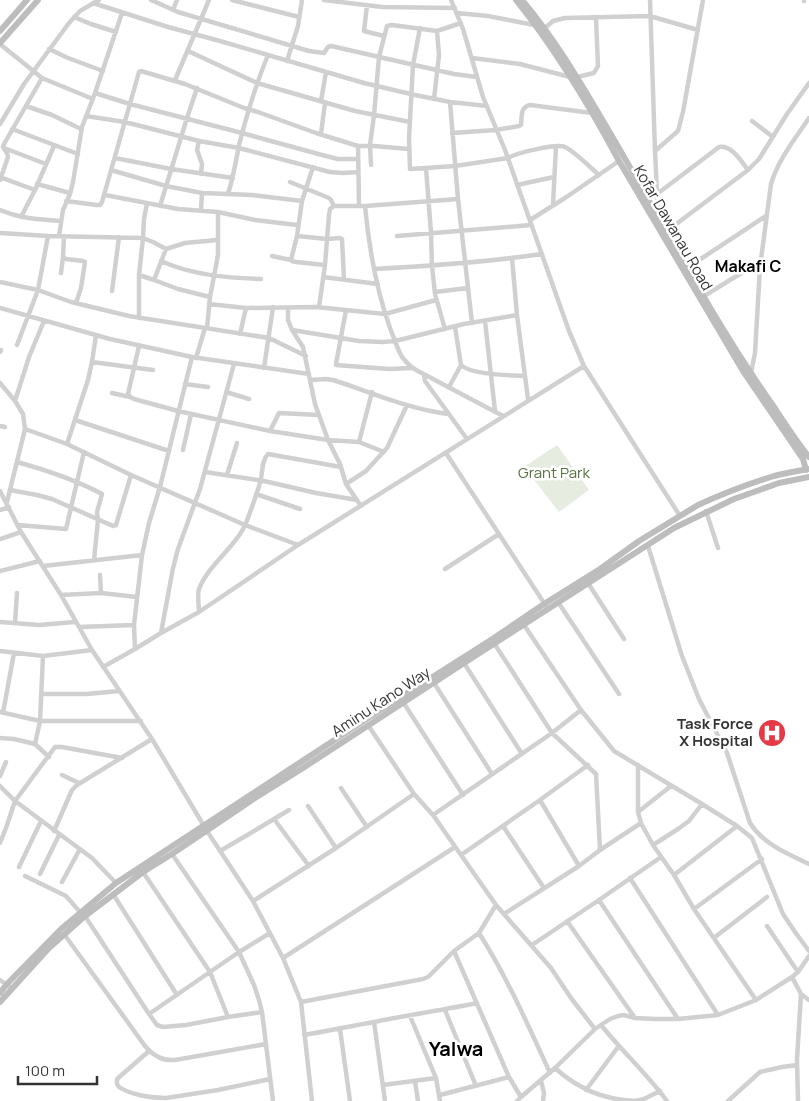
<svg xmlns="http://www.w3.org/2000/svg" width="809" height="1101" font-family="Manrope,sans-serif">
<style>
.green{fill:#e6ecdf}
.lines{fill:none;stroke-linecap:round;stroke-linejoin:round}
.street{stroke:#d0d0d0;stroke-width:4.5}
.secondary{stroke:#bdbdbd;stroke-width:6}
.labels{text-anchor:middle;stroke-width:5;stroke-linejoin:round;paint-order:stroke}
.street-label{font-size:15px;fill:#333;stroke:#fff}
.park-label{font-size:15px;fill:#56703f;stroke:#fff}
.poi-label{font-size:15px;font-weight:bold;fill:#333;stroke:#fff;text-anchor:end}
.neighbourhood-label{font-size:16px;font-weight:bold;fill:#000;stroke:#fff}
.district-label{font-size:20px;font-weight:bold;fill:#000;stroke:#fff}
</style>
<rect width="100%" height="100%" fill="#fff"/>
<!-- green -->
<path class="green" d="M557 445 589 490 559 512 524 467Z"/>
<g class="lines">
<!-- street -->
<path class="street" d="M151 0 178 12 309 51 324 53 328 47 331 46 454 74 477 77
M232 0 299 17
M324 0 382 7 455 8
M451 0 463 29 483 97 505 150 569 331 584 366 680 516
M650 0 655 151 658 214
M804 1V0
M93 3 168 27 220 41 364 83 415 95 450 102 487 106
M367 5 364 31 384 36
M173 10 177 0
M457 13 488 16 534 25
M74 17 91 24 116 32
M420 28 413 65 409 138 410 169 455 166 508 158C516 153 557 143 565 147 574 151 591 168 599 175
M545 28 553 21 565 18 650 16 698 30
M0 44 42 78 93 99
M49 49 68 58 103 71
M188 51 257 83 355 111 410 122
M472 58 520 64 570 77
M287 61 298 26 302 0
M577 77 594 73 598 66 596 18
M175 80 209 0
M95 93 130 104 242 133 322 155 338 159H358
M434 99 439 55 437 31
M321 101 326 72
M450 102 458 199 472 323
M26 106 52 115 81 129
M86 116 125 122 199 141 239 148 330 172 343 173 358 172
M752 121 773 137
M0 124 24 84 69 23 80 11 99 0
M12 129 78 154
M452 133 496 130 519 126 521 125C522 117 520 107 530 105L592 113
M321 134 325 103
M199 141 197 150 202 164 201 174
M358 146 359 206
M4 148 46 164
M655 151 678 131 683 112 703 0
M115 158 171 169 233 178
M371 165 370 145 374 115 379 57 387 26 392 25 437 31 461 23
M313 167 302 201 297 236 291 260 292 261 296 262 325 265
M426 168 431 233 432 266 435 294 445 329
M111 170 166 186 202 193 252 195 302 201
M0 177 35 190
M0 180 8 157 7 153 3 147 4 144 42 78
M290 182 329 198 331 200 334 206
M37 184 70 193
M517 185 554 177
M228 194C233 178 236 162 239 145 247 114 256 84 268 55
M657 194 719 147C732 145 741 161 748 170
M105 195 178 209 218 212 255 220 297 225
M66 201 97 205H100L102 202 139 72 141 71 185 84 244 108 258 112 316 133 358 146H374L409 149
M147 203 144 219 143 238 153 242 166 249
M553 205 556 146
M160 206 187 118 197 88
M365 206C369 248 376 289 390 328 394 338 397 348 402 357 406 362 411 367 416 370L503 416
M0 210C22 219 38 219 61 221
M201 210 202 193
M21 217 35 190 54 146
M530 220 565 198 619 161
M667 231 748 170 759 159 787 114 809 83
M0 233 48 236 143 238 139 275V318
M59 236 63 210 70 194 73 182 82 127 95 93 122 13
M64 236 63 257 66 259 83 261 85 262 81 288 76 303
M297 236 327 239 340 238 342 239 344 279
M397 236 531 225
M272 256 291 260
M512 258 517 315 528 399
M161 261C191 275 228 278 261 279
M687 268 766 216
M374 269C430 266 486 262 542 254
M61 273 63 257
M139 275 154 280 178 289 210 297
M323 277 378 284
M154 280 166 249 185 243 217 240
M0 282 38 290 71 302 129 316 269 338 306 356
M112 291 119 237
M435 292 468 288
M704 296 761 261
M209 304 246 308
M319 307 325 265 329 215 330 209 334 206H365L458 199
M0 308 110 339 192 357 309 374
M288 308V320L292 330 303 347 315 404 328 440 340 464 346 484 361 506
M346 310 336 364V365L389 369 412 368
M485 321 495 411
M455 327 461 365C471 375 510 375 525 376
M207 328 210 297 218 255V212
M292 330 359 341 383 342 395 341 464 324 517 315
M240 334 246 308 316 307 385 314 436 300
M17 345 38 290 48 236
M139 346 128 394 130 397 134 399 178 411 270 431 328 440 359 442 384 452
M0 352 1 350
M196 358 205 328
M92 362 153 370
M264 368 273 307
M751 373 755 353 760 267 771 184C778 160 795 139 809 118
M424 375 425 381 467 439
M310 380 326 379 333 380C371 392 408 409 448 414
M0 383 15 401 23 414 25 429 7 502
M185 384 208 387
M449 387 461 365
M226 392 249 399
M112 393 130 397
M15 401 29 357 44 321
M75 420 169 451
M0 426 5 427
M25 429 67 444 131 475 245 525 298 545
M270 431 279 413 319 415
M359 442 372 392
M67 444 88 380 92 362 96 335
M183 450 191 414
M446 453 546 606
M17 462C46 470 76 480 102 494L97 512 98 520 94 560
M205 472 264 481 316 493 357 500
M227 475 237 443
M346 484 366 471 387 448 407 405
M10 490 37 495 52 499 113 526 116 525 131 475
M0 491 21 532 61 595 92 650 152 739 207 831 253 901 283 958 301 1002 312 1101
M256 494 300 509
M0 510 9 507
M706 511 718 548
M18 525 66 529 84 452
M0 539 21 532
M648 546 682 656 699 699 727 753 750 823C763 844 788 854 809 864
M43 566 142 555
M445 569 499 534
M0 571 40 561
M100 575 101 593
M588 583 624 639
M61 595 101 593 137 597
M558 602 619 694
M199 612C199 605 197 596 199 589 208 565 236 547 246 523 251 510 256 496 260 483 263 473 261 461 268 454L341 467
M0 622 39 625 75 622
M15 623 17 593
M524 625 581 710 614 751 702 804 737 826 752 838 783 914 795 932 809 951
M79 627 134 625
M161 633 173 568 178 549 200 489 234 364
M494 643 552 733 596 774 600 850
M135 649 134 625 142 555 149 523 160 487 192 357
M0 651 43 656 92 650
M464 663 522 754
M103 667 135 649 161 633 199 612 298 545 584 366
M434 683 492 774
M41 694H87L119 691
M403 702 463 795
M0 712 40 721H141
M3 713 14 653
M368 725 414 794 433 815 496 905 551 968 571 998 595 1029
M0 738 14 739 35 744 49 757
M35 744 40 721 43 656
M638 765V812L641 823 653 845 674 875 694 909 756 1000
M62 775 79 783
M0 776 6 762
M0 786 15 801 92 858 116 883
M341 788 367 827
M540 800 579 866
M308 806 336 848
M638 812 671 786
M433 815 552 733 581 710
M274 819 309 866
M503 826 544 888
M54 831 72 790 77 785 152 739
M0 843 6 828 15 801 55 747H62L122 758
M653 845 678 829 689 821 702 804
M220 851 259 828 289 810
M172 854 239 952 254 985 259 1000 262 1012 273 1101
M461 855 540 800 588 765
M19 867 41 821
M143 872 210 972 228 1017
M40 874 59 835
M674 875 737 826
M25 876 66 896 80 912
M630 878 718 1015
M62 882 80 849
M113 894 177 995
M599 900 678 1019
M253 901 336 848 414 794
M694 909 762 859
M504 914 579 866 600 850 641 823
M85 916 149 1014 157 1025 163 1027 186 1025 228 1017 262 1012
M567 921 635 1018
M767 926 798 972
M479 933C507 977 528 1025 550 1073
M64 934 145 1046C154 1056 162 1061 175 1060L266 1044
M715 937 767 897
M532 945 599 900 661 857
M454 951 509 1077 521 1097
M283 958 455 847
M792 977 801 994 797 1059 798 1101
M0 980 12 988
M801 994 809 1000
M301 1002 423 979 428 977 454 951 479 933 496 905
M445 1010 476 1086
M149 1014 239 952 270 933
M410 1016 436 1078 440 1101
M374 1022 385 1101
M601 1025C622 1051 647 1074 667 1101
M340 1029 350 1101
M304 1035C328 1031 350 1026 374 1022 408 1015 443 1010 477 1003
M149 1051 117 1079V1084L119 1087C131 1095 151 1098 166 1098L218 1090 270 1079
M555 1068C577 1088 605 1100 635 1101
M415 1081 418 1101
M541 1081 544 1093 543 1101
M383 1085 436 1078
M586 1090 618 1047
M440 1095 509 1077
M517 1101 521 1097 555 1068 595 1029 610 1019 618 1016 624 1015 635 1018 655 1019H678L718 1015 756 1000 792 977 798 972 809 956
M635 1101 644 1099 660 1091
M728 1101 760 1072 782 1067 797 1065"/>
<!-- secondary -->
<path class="secondary" d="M516 0C556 50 589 105 619 161L743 371 803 459 806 470
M522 0C555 39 580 82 606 126 661 219 710 316 772 404 784 422 796 441 809 457
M0 31 27 0
M0 43 38 0
M0 993 7 984 61 929 116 883 368 718 494 638 544 604 600 569 639 541 698 505C722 494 748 484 774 476 786 473 797 471 809 469
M0 1002 49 948 85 916 143 872 172 854 255 798 303 768 464 663 674 528 734 499 779 483 809 477"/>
</g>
<!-- icons -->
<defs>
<symbol id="hospital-disc" viewBox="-11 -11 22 22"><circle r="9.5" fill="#e63946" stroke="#fff"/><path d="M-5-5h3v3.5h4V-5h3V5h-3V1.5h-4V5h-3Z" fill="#fff"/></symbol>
</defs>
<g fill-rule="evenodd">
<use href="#hospital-disc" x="756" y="717" width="32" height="32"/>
</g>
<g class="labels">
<!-- street labels -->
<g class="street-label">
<text transform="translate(673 228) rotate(60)" y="5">Kofar Dawanau Road</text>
<text transform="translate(381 702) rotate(-33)" y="5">Aminu Kano Way</text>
</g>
<!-- park labels -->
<g class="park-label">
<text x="554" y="478">Grant Park</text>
</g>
<!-- poi labels -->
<g class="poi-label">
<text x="753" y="729">Task Force<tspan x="753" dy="17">X Hospital</tspan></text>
</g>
<!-- neighbourhood labels -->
<g class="neighbourhood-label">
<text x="748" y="272">Makafi C</text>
</g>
<!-- district labels -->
<g class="district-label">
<text x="456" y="1056">Yalwa</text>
</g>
</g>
<!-- scale -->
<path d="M18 1076v8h79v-8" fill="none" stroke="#333333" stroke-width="2.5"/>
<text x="25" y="1076" font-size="15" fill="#333333" stroke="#ffffff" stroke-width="4" paint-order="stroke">100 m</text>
</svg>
